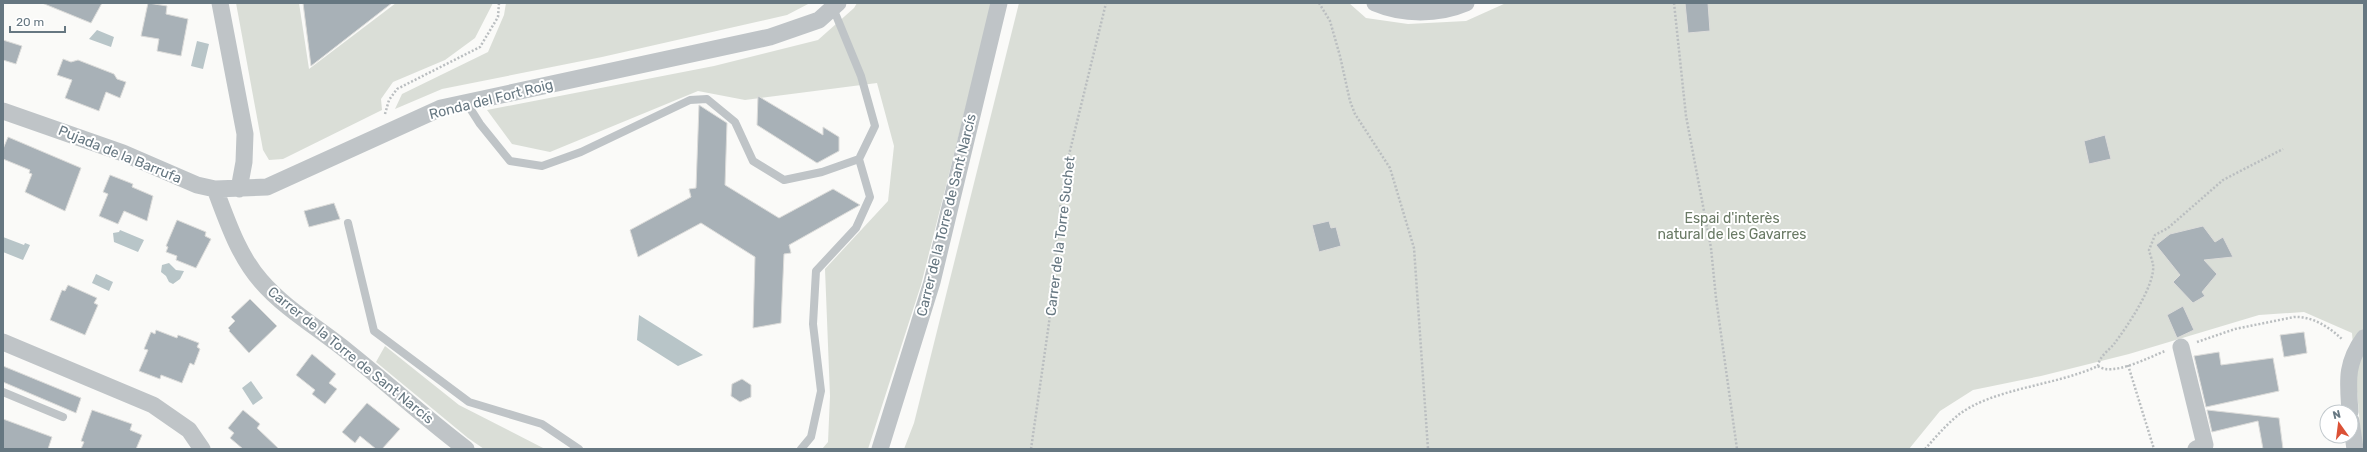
<svg xmlns="http://www.w3.org/2000/svg" width="2367" height="452" font-family="Rubik,sans-serif">
<style>
.green{fill:#daded7}
.water{fill:#b8c5c8}
.building{fill:#a8b1b7;stroke:#dcdcda}
.lines{fill:none;stroke-linecap:round;stroke-linejoin:round}
.path{stroke:#babec0;stroke-width:2.5;stroke-dasharray:2 2;stroke-linecap:butt}
.service{stroke:#bfc4c7;stroke-width:8}
.minor{stroke:#bfc4c7;stroke-width:17}
.labels{text-anchor:middle;stroke-width:4;stroke-linejoin:round;paint-order:stroke}
.street-label{font-size:14px;fill:#667781;stroke:#fff}
.park-label{font-size:14px;fill:#6a7a65;stroke:#fff}
</style>
<rect width="100%" height="100%" fill="#fafaf8"/>
<!-- green -->
<path class="green" d="M236 3H299L309 69 396 3H493L475 38 445 60 393 82 381 99 382 110 283 159 269 160 263 150Z
M506 3H810L787 15 602 57 442 89 395 109 402 94 488 52 504 15Z
M857 3H992L921 285 868 449H822L828 442 830 396 825 269 888 201 894 146 877 83 745 100 698 91 550 152 512 144 487 110 714 66 818 40 854 8Z
M1019 3H1349L1366 18 1408 24 1466 21 1506 3H2364V449H2362L2352 333 2304 312 2259 315 2129 354 2041 376 1973 390 1940 411 1909 449H904L914 423Z
M385 346 459 405 545 449H484L468 438 376 362Z"/>
<!-- water -->
<path class="water" d="M97 30 114 37 111 47 89 39Z
M197 41 209 44 203 69 191 66Z
M120 230 144 240 138 252 114 242 113 233 119 232Z
M3 237 24 245 25 243 30 245 23 260 3 252Z
M169 263 176 270 184 271 180 279 173 284 169 282 166 276 161 272 162 265Z
M96 274 113 282 109 291 92 283Z
M639 315 703 355 678 366 637 340Z
M251 381 263 398 253 405 242 388Z"/>
<!-- building -->
<path class="building" d="M42 3H102L91 23Z
M148 3 167 6 166 14 188 19 181 56 157 51 159 39 141 36Z
M303 3H392L311 66Z
M1685 3H1708L1710 31 1688 33Z
M3 40 22 46 16 64 3 60Z
M63 59 71 62 78 60 114 74 117 79 126 82 120 98 106 92 99 111 65 98 72 80 57 75Z
M758 96 823 135V127L839 137V151L817 163 757 125Z
M699 105 727 123 725 185 779 218 833 189 860 205 789 245 791 253 784 254 781 323 753 328 755 257 701 223 638 257 630 230 691 197 689 189 696 188Z
M2105 135 2111 159 2089 164 2084 141Z
M8 137 81 168 65 211 25 192 32 174 29 173 30 170 3 159V149Z
M110 175 133 184 132 187 153 196 147 221 124 211 118 224 99 216 108 194 103 192Z
M334 203 340 219 309 227 304 211Z
M177 220 206 232 205 236 211 239 196 268 176 260 177 256 166 252 168 247 166 246Z
M1329 221 1331 228 1336 227 1341 246 1319 252 1312 225Z
M2203 226 2215 242 2223 237 2233 257 2204 260 2217 274 2202 292 2205 296 2193 303 2173 282 2180 275 2156 245 2170 234Z
M68 285 97 298 94 303 98 305 85 335 50 320 62 290 65 291Z
M250 299 277 326 249 353 229 331 230 330 228 328 235 321 231 317Z
M2183 306 2194 330 2177 338 2167 315Z
M156 330 177 338 178 335 199 343 197 347 200 349 194 365 190 363 182 383 161 375 160 379 139 371 148 350 144 349 151 332 155 334Z
M2304 332 2307 353 2284 357 2280 335Z
M2219 352 2221 365 2273 358 2279 391 2206 407 2194 356Z
M312 354 336 374 329 383 337 389 325 404 312 394 315 390 296 375Z
M3 366 81 398 76 413 3 382Z
M742 379 751 385V397L740 402 731 396 732 384Z
M367 403 400 429 382 449H376L360 436 355 443 342 432Z
M92 410 132 424 130 430 142 435 136 449H81L84 442 81 441Z
M243 410 260 424 257 428 279 449H243L230 438 234 433 228 428Z
M2207 410 2279 418 2283 449H2263L2258 421 2212 432Z
M3 419 52 437 48 449H3Z"/>
<g class="lines">
<!-- path -->
<path class="path" d="M1319 3 1330 21 1340 56 1350 101 1355 114 1390 168 1414 248 1428 449
M1674 3 1686 116 1711 248 1716 298 1737 449
M385 114 389 100 397 89 480 47 498 17 499 3
M2197 342 2235 329 2294 317C2312 316 2329 327 2342 339
M2128 365 2154 449
M2098 366C2112 377 2150 357 2165 351
M1031 449 1049 323 1061 200 1067 163 1106 3
M1925 449C1935 438 1945 426 1957 416 1992 388 2055 386 2098 366 2099 357 2108 351 2114 344 2126 328 2156 285 2153 264 2152 260 2150 254 2149 250L2155 235 2168 228 2223 180 2283 149"/>
<!-- service -->
<path class="service" d="M466 102 480 124 510 161 542 166 581 152 690 100 707 99 735 122 753 161 784 180 822 172 859 159 875 126 861 76 833 8
M348 223 374 331 469 402 542 424 579 449
M3 392 63 417
M801 449 811 437 821 391 813 324 816 271 856 228 870 197 859 159"/>
<!-- minor -->
<path class="minor" d="M220 3 245 134 244 162 239 189
M1375 3C1403 15 1438 15 1466 3
M3 111 123 153 197 185 215 189 267 187 441 108 770 37 819 20 838 3
M215 189C227 220 238 255 261 281 285 309 320 329 348 352 388 384 425 418 466 449
M3 342 153 405 189 430 202 449
M2181 347 2205 445 2196 449
M2350 412C2348 382 2345 364 2364 338
M2351 421 2355 449
M880 449 932 282 999 3"/>
</g>
<g class="labels">
<!-- street labels -->
<g class="street-label">
<text transform="translate(491 99) rotate(-14)" y="5">Ronda del Fort Roig</text>
<text transform="translate(120 154) rotate(22)" y="5">Pujada de la Barrufa</text>
<text transform="translate(946 215) rotate(-76)" y="5">Carrer de la Torre de Sant Narcís</text>
<text transform="translate(1060 236) rotate(-83)" y="5">Carrer de la Torre Suchet</text>
<text transform="translate(351 355) rotate(39)" y="5">Carrer de la Torre de Sant Narcís</text>
</g>
<!-- park labels -->
<g class="park-label">
<text x="1732" y="223">Espai d'interès<tspan x="1732" dy="16">natural de les Gavarres</tspan></text>
</g>
</g>
<!-- border -->
<rect width="2367" height="452" fill="none" stroke="#667781" stroke-width="8"/>
<!-- north arrow -->
<g transform="translate(2339 424) rotate(346)"><circle r="19" fill="#ffffff" stroke="#c2c9cd"/>
<path d="M0-3L7 15L0 10L-7 15Z" fill="#db5136"/>
<text y="-6" font-size="11" font-weight="bold" text-anchor="middle" fill="#667781">N</text>
</g>
<!-- scale -->
<path d="M10 26v6h55v-6" fill="none" stroke="#667781" stroke-width="2"/>
<text x="16" y="26" font-size="12" fill="#667781" stroke="#ffffff" stroke-width="3" paint-order="stroke">20 m</text>
</svg>
